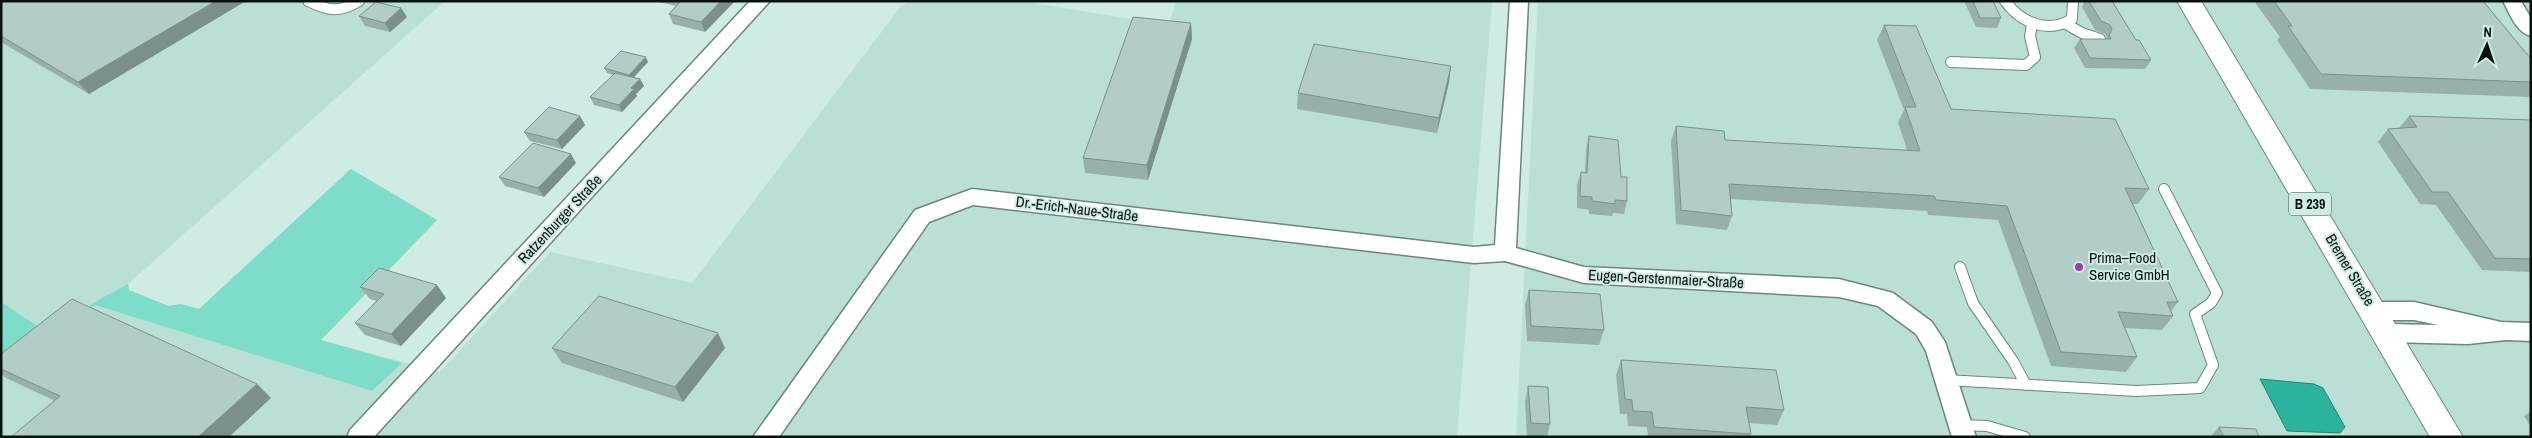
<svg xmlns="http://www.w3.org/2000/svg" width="2532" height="438" font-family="'Archivo Narrow',sans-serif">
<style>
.built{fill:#bae0d6}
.green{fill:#7dddc8}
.water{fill:#2bb49d;stroke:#208372}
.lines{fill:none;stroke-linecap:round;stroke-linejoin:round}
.lane-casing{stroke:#6c867f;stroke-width:12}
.street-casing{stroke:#6c867f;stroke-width:3}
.primary-casing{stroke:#6c867f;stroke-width:2}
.lane{stroke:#fff;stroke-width:10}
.street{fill:#fff;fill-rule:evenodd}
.primary{fill:#fff;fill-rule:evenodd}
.wall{fill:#98b0aa}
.shaded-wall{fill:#7c908b}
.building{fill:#b1cdc6;stroke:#7c908b}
.poi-dot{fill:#9741ae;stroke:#ceebe4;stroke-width:2}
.labels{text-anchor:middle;stroke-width:4;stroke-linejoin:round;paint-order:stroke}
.shield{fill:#ceebe4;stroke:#43534f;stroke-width:1}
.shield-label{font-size:14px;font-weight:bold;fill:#08120f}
.street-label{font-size:15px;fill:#08120f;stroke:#ceebe4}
.poi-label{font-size:15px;fill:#08120f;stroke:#ceebe4;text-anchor:start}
</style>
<rect width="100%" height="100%" fill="#ceebe4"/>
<!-- built -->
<path class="built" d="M1 1H445L128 284 129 290 168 306 181 304 199 309 351 169 437 220 321 340 440 372 550 252 692 283 901 6 911 1H1020L1169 25 1176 1H1492L1457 437H1Z
M1538 1H2531V437H1516Z"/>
<!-- green -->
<path class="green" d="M351 169 437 220 321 340 402 363 372 391 95 305 1 375V302L51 335 93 303 128 284 129 290 168 306 181 304 199 309Z"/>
<!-- water -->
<path class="water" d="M2260 379 2314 384 2323 388 2345 427 2340 433 2287 431Z"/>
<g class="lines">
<defs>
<path id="lane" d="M308 1C328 11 340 13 359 1
M2005 1C2021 23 2048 34 2072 19L2073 1
M2066 24 2082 33 2100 39
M1951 62 2026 65 2035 57 2030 36 2032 24
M1960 267 1973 303 2013 361 2026 385
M1946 380 2136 391 2200 388 2213 365 2195 314 2211 303 2217 293 2164 189
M1960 425 1987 426 2025 437"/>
<path id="street" d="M750 1H770L374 437H347L350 430Z
M1510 1H1528L1516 248 1584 267 1839 279 1893 293 1932 322 1945 342 1976 437H1952L1926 351 1916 334 1878 306 1839 297 1584 283 1505 261 1474 263 973 205 929 222 779 437H753L915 210 972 189 1474 247 1495 245Z
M2503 1H2521L2531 18V36C2516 32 2510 14 2503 1Z
M2374 302H2414L2501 322 2531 323V341L2506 340 2468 344 2386 342 2378 339 2375 333 2378 327 2386 324 2438 325 2414 320H2374L2366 317 2363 311 2366 305Z"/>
<path id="primary" d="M2177 1H2201L2463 437H2430Z"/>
</defs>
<!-- lane casing -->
<use href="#lane" class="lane-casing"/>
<!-- street casing -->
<use href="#street" class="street-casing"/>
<!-- primary casing -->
<use href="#primary" class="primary-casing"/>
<!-- lane -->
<use href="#lane" class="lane"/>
<!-- street -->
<use href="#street" class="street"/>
<!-- primary -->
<use href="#primary" class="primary"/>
</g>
<!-- wall -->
<path class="wall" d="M1 1H246L89 94 1 42Z
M656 1H735L705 32 673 24 669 14 676 6Z
M1964 1H1993L2001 18 1997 28 1976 27Z
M2085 1H2112L2136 40 2151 60 2145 69 2085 68 2074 48 2080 39H2106L2107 38 2105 34 2095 30 2082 7Z
M2254 1H2483L2531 59V97L2310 89 2277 40 2280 37Z
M401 8 407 17 390 32 365 26 359 16Z
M1191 23 1192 39 1148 180 1085 173 1083 158Z
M1884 25 1951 109 2149 189 2138 204H2133L2178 302 2171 311 2173 316 2162 330 2125 328 2137 357 2126 372 2051 366 1998 220 1928 215 1927 211 1731 199 1732 216 1727 230 1676 224 1671 141 1676 126 1725 140 1907 150 1898 122 1904 110 1877 40Z
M648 62 634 77 640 79 644 86 636 94 637 96 622 112 594 105 590 97 613 75 607 73 604 68Z
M1451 66 1449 82 1437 133 1297 109 1298 93Z
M580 116 585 125 562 149 530 141 524 132Z
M2409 116 2531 120V272L2482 270 2436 205 2420 204 2378 142 2388 129 2399 128Z
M1589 136 1621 177 1627 201 1624 214 1613 213 1612 216 1589 214V210L1577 208V185L1581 172 1585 173 1586 149Z
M576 163 544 197 505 186 499 177Z
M360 287 446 298 401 346 365 335 355 323 376 301 370 299Z
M1529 290 1604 330 1599 345 1527 341 1525 305Z
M552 348H725L683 402 562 363Z
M1 354 257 384 271 398 55 401 6 378 1 374Z
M1621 360 1784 410 1777 425 1749 423 1751 434 1749 437H1648L1647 427 1628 426 1627 414H1620L1616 375Z
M1528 386 1550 424 1547 437H1527L1525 401Z
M2531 411V427L2524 416Z
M2219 427 2259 437H2212L2211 436Z"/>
<!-- shaded-wall -->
<path class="shaded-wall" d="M216 1H246L89 94 78 82Z
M721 1H735L705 32 701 22Z
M401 8 407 17 390 32 385 23Z
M1191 23 1192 39 1148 180 1147 165Z
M646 57 648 62 631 80 629 75Z
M1451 66 1449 82 1437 133 1439 118Z
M640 79 644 86 636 94 637 96 622 112 619 105 631 88Z
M580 116 585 125 562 149 557 140Z
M571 154 576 163 544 197 538 188Z
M437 285 446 298 401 346 391 334Z
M718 333 725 348 683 402 675 387Z
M257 384 271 398 229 437H198Z"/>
<!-- building -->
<path class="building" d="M1 1H216L78 82 1 36Z
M681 1H721L701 22 669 14Z
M1973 1H1993L2001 18H1980Z
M2089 1H2112L2136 40H2139L2151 60 2090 58 2080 39H2111L2109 36 2112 29 2110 25 2101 21Z
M2274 1H2483L2531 59V82L2321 74 2288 26H2292Z
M376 2 401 8 385 23 359 16Z
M1133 17 1191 23 1147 165 1083 158Z
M1884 25 1916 26 1951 109 2115 119 2149 189 2125 188 2178 302H2167L2173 316 2118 312 2137 357 2061 352 2007 206 1936 200 1934 196 1729 184 1732 216 1681 210 1676 126 1724 131 1725 140 1920 151 1905 107H1916Z
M1314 44 1451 66 1439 118 1298 93Z
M621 51 646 57 629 75 604 68Z
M615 73 640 79 631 88 634 89 619 105 590 97Z
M549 107 580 116 557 140 524 132Z
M2409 116 2531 120V259L2495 258 2448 192H2432L2388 129 2417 127Z
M1589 136 1618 140 1621 177H1627V201L1615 200V204L1592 201V197L1580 196 1581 172 1587 173Z
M533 143 571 154 538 188 499 177Z
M379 268 437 285 391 334 355 323 384 294 360 287Z
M1529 290 1600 294 1604 330 1531 326Z
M599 296 718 333 675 387 552 348Z
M72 299 257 384 198 437H11L60 396 1 369V354Z
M1621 360 1776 370 1784 410 1746 407 1751 434 1654 427 1652 412 1633 411 1632 400 1625 399Z
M1528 386 1548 387 1550 424 1531 423Z
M2219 427 2256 429 2259 437H2224Z"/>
<!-- markers -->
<circle class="poi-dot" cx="2079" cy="267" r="5"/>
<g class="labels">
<!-- shield labels -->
<rect class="shield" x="2289" y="192.5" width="42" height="23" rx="4"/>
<g class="shield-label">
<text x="2310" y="209">B 239</text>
</g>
<!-- street labels -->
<g class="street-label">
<text transform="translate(1077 209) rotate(7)" y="5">Dr.-Erich-Naue-Straße</text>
<text transform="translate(560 219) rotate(-47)" y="5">Ratzenburger Straße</text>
<text transform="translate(2350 270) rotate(59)" y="5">Bremer Straße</text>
<text transform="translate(1666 279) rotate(3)" y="5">Eugen-Gerstenmaier-Straße</text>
</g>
<!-- poi labels -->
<g class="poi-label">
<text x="2089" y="263">Prima–Food<tspan x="2089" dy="17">Service GmbH</tspan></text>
</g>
</g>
<!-- border -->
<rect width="2532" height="438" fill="none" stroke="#08120f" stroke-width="5"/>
<!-- north arrow -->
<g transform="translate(2487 45) rotate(3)" stroke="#ceebe4" stroke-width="4" paint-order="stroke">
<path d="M0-4L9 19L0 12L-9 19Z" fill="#08120f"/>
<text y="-8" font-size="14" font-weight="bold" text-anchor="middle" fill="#08120f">N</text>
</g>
</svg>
